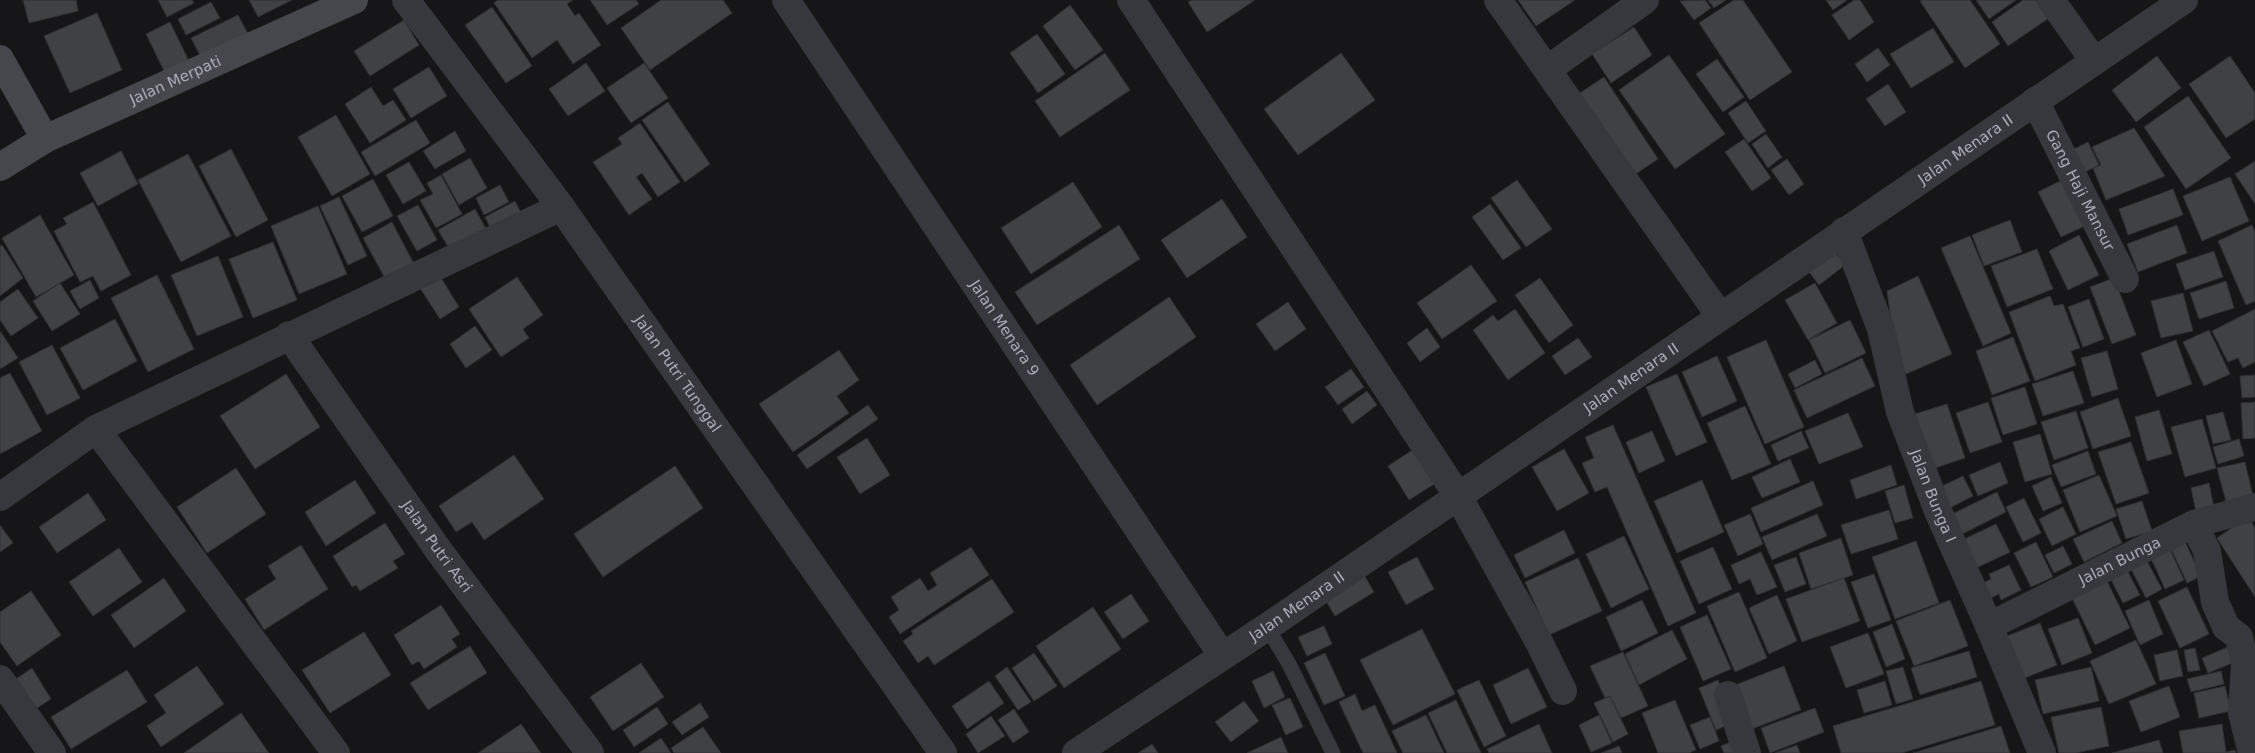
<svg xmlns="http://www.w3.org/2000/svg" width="2255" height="753" font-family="'DejaVu Sans',sans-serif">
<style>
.building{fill:#404145;stroke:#303034}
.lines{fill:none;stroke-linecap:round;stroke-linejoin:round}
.lane{stroke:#37383d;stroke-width:15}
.street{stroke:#37383d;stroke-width:28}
.secondary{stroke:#45474d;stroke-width:28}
.labels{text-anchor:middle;stroke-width:4;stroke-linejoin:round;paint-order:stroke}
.street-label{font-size:15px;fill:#a8adb8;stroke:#111113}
</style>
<rect width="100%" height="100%" fill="#161618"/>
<!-- building -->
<path class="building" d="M23 0H76L78 11 29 23Z
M158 0H192L194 3 167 17Z
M249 0H292L258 17Z
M498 0H573L567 4 575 16 579 13 601 45 573 64 557 40 532 58 494 3Z
M590 0H636L639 4 607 25Z
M661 0H723L732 13 650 70 621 28Z
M1192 0H1255L1207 32 1188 2Z
M1518 0H1575L1536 26Z
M1705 0 1711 8 1694 20 1680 1Z
M1708 0H1726L1714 8Z
M1734 0H1743L1792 72 1750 100 1699 23Z
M1826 0H1847L1833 10Z
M1854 0H1860L1874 22 1849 40 1832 15Z
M1922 0H1970L2000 44 1965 68 1920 1Z
M1976 0H2016L1989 19Z
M2023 0H2036L2049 18 2008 46 1992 22Z
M211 2 220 18 186 35 178 19Z
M1070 5 1103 50 1075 70 1043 26Z
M492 7 532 66 506 83 465 25Z
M97 13 122 70 70 93 44 36Z
M238 15 253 43 206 67 191 38Z
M404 20 419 45 370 76 354 51Z
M170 22 190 63 166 75 146 34Z
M1634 27 1652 55 1611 83 1592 54Z
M1933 28 1954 62 1911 88 1890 54Z
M1037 34 1065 74 1038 93 1010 53Z
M1878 48 1890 65 1867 82 1855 64Z
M1105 53 1130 90 1060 137 1035 101Z
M1341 53 1375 100 1298 155 1264 109Z
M1669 55 1725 134 1675 169 1619 90Z
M2157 56 2181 88 2136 122 2112 90Z
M2230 56 2255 93V119L2226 138 2189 84Z
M1717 59 1744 97 1723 112 1696 74Z
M586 63 605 91 568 116 549 89Z
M644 63 668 98 631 123 607 88Z
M429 67 447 96 411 118 393 89Z
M1604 77 1658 159 1631 177 1577 95Z
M1888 84 1906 112 1885 126 1866 99Z
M371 87 383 106 393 100 406 120 370 143 345 104Z
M2188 96 2231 158 2186 189 2144 127Z
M1746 101 1766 131 1748 143 1728 113Z
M668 102 710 164 685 182 642 120Z
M336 115 370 174 332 196 298 137Z
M416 120 430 143 375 176 361 152Z
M640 123 680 182 658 197 642 173 636 177 652 199 629 215 593 162 622 144 618 138Z
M2134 128 2165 176 2106 200 2093 168 2101 165 2092 147Z
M455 131 466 151 435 169 423 151Z
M1766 134 1782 157 1768 168 1752 144Z
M1744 139 1771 178 1752 191 1725 152Z
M2088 142 2099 165 2083 173 2072 150Z
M231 149 268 220 236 237 199 166Z
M121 151 138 184 98 206 80 173Z
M188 154 231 236 181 262 138 180Z
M470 158 487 188 459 205 442 174Z
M1787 159 1804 184 1789 195 1771 170Z
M2255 161V204L2235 174Z
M409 162 426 191 403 204 386 175Z
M441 175 462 214 436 228 420 200 433 194 427 183Z
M2230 177 2249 221 2202 241 2183 196Z
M2066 178 2089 224 2061 237 2038 192Z
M373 179 393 216 362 232 342 196Z
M1517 180 1552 229 1526 247 1491 198Z
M1073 182 1102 227 1031 274 1001 228Z
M500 185 509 202 484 215 476 198Z
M2173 189 2183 215 2128 235 2119 209Z
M339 197 367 256 348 265 320 206Z
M1222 199 1247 237 1187 278 1161 240Z
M515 201 523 217 493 233 485 217Z
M93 202 131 275 101 291 93 276 80 282 54 231 67 224 63 218Z
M1490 204 1521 248 1503 260 1472 217Z
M418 205 437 240 417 251 397 216Z
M318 206 347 274 299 294 271 226Z
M475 209 486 229 450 250 438 230Z
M40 215 74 275 36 297 2 238Z
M2010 220 2022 252 1984 266 1972 235Z
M392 222 414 264 386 280 363 238Z
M1119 225 1140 259 1037 325 1015 292Z
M2177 225 2187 253 2138 272 2127 244Z
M2252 225 2255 232V301L2246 305 2218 241Z
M2079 235 2099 275 2068 290 2049 251Z
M1970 236 2011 333 1983 346 1941 248Z
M273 242 297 300 253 318 229 259Z
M2 245 23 278 0 296V246Z
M1830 245 1845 265 1819 285 1803 264Z
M2037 249 2053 289 2007 307 1991 266Z
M2214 251 2223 277 2185 290 2176 264Z
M218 256 243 317 197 336 171 275Z
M1471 265 1497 301 1442 339 1417 303Z
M157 275 194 349 148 372 111 298Z
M440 276 459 307 440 319 420 288Z
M1918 276 1952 354 1899 377 1887 291Z
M517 277 543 315 523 329 529 338 501 357 469 309Z
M1540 278 1573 325 1549 343 1515 295Z
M2114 278 2136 335 2112 344 2090 287Z
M90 280 99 298 80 309 70 291Z
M2226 281 2234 308 2199 319 2190 293Z
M60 283 80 314 52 331 33 301Z
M1815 283 1837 323 1808 340 1785 300Z
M18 289 38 318 11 336 0 320V302Z
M2183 293 2193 331 2161 338 2151 301Z
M2050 296 2054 306 2063 304 2080 348 2071 351 2076 365 2035 381 2009 312Z
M1169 297 1196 337 1097 405 1070 365Z
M2089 299 2104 339 2083 347 2068 307Z
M1288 302 1306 329 1275 351 1256 324Z
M1515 309 1545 353 1508 380 1473 330 1493 315 1498 321Z
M2255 309V362L2243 368 2238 358 2228 362 2212 331Z
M115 319 137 361 83 390 60 348Z
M1850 320 1866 353 1825 373 1809 340Z
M475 326 492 350 466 368 450 344Z
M1427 328 1440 347 1420 362 1407 343Z
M2209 330 2230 374 2204 386 2183 342Z
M0 331 18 358 0 369Z
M2013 337 2030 381 1992 395 1976 351Z
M1578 338 1592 357 1565 375 1552 356Z
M1766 340 1804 427 1765 444 1727 357Z
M2176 340 2192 384 2157 397 2141 353Z
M52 345 80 398 47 415 19 362Z
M839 350 859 380 837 396 849 413 793 452 759 404Z
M2107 351 2118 389 2092 397 2081 358Z
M1717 356 1737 401 1702 417 1682 372Z
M1862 358 1875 386 1807 418 1794 390Z
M1815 360 1822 374 1795 388 1788 374Z
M1351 369 1364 387 1338 405 1325 387Z
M2073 371 2084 403 2043 416 2032 384Z
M10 373 42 431 0 454V378Z
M286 374 320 427 255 469 220 416Z
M1677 374 1707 442 1676 456 1646 387Z
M2255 375V397L2242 398 2240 376Z
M2025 387 2037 424 2003 435 1991 398Z
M1367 391 1377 405 1352 424 1342 409Z
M2118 398 2131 436 2093 449 2080 412Z
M1988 402 2002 442 1970 453 1956 413Z
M2255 402V438L2243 439 2241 403Z
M1947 404 1965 458 1923 472 1905 417Z
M868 405 878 419 807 469 797 455Z
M1745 406 1771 464 1732 480 1707 423Z
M2159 410 2172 454 2147 461 2135 417Z
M2076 411 2088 448 2054 460 2041 422Z
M2223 412 2231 440 2213 444 2206 416Z
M1848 413 1863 447 1819 464 1805 431Z
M2202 419 2216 468 2185 477 2171 427Z
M1613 425 1696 613 1668 626 1607 487 1595 492 1582 463 1594 458 1585 437Z
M1652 431 1665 461 1639 473 1626 442Z
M1801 431 1809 448 1778 461 1771 445Z
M2040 434 2052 474 2025 482 2013 442Z
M867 438 890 475 860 494 837 457Z
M2239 439 2244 456 2218 464 2213 447Z
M2131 442 2149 493 2116 504 2098 452Z
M1417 447 1439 481 1409 500 1388 466Z
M1564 449 1589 493 1557 511 1532 467Z
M2088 451 2096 474 2061 487 2052 465Z
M514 455 544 499 484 540 472 522 456 532 439 506Z
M1790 459 1800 482 1762 498 1752 477Z
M2000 462 2008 483 1978 496 1969 475Z
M2245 462 2253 496 2226 502 2217 468Z
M1891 465 1897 485 1856 499 1850 480Z
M675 466 703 508 603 577 574 534Z
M236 468 266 514 207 553 177 507Z
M2099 475 2117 516 2080 532 2063 490Z
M1963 476 1973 496 1944 511 1934 490Z
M2051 477 2062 503 2043 511 2032 486Z
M355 480 376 513 326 546 305 512Z
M1702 480 1724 532 1677 553 1654 501Z
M1813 481 1823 505 1761 532 1751 508Z
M2209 483 2214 508 2196 512 2191 488Z
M1904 485 1913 518 1895 523 1885 491Z
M1997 492 2006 512 1954 538 1944 518Z
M88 493 106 520 57 553 39 527Z
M2024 498 2041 533 2023 542 2006 507Z
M2142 501 2152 531 2126 539 2116 509Z
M2063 507 2076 534 2052 546 2039 519Z
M1889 510 1898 539 1851 554 1841 525Z
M1750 514 1763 544 1738 556 1724 525Z
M1817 514 1827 536 1772 560 1762 537Z
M2248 517 2255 528V597L2217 538Z
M2112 521 2122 543 2084 562 2073 539Z
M385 523 405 554 393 561 398 568 360 591 356 585 352 587 333 556Z
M1996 524 2010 552 1974 569 1960 541Z
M0 525 13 543 0 552Z
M1564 530 1575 553 1525 578 1514 555Z
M2182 535 2201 576 2187 583 2168 542Z
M1624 536 1649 589 1611 608 1586 554Z
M1841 538 1853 575 1811 589 1799 553Z
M1916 541 1939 603 1895 619 1872 557Z
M2036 542 2053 577 2031 587 2014 553Z
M301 545 328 589 264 630 245 599 276 579 268 566Z
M2063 546 2072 564 2054 573 2045 555Z
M971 547 989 575 900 634 889 617 899 610 891 597 920 578 928 591 937 585 930 573Z
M1713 547 1732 589 1699 604 1680 561Z
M2169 547 2184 580 2165 589 2150 556Z
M119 548 142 582 93 616 69 582Z
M1761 552 1777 587 1757 595 1750 579 1739 584 1731 565Z
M1417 557 1434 589 1406 605 1388 572Z
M1796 557 1806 584 1785 592 1774 565Z
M1578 558 1602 611 1549 635 1525 582Z
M2146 559 2162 589 2146 598 2130 567Z
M2009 565 2021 590 2001 600 1999 594 1982 602 1975 587 1991 579 1989 574Z
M2125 566 2140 595 2123 603 2108 574Z
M1361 570 1374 592 1335 616 1321 593Z
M2103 573 2130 628 2095 645 2068 590Z
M1874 574 1891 620 1868 628 1851 582Z
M164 578 186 611 134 648 111 615Z
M1844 578 1860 621 1802 642 1786 599Z
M992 579 1014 612 934 665 928 656 918 663 903 641 913 634 911 631Z
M2187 587 2209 634 2180 648 2158 601Z
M31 591 61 635 17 666 0 642V612Z
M1739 592 1767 658 1735 672 1707 606Z
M1131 594 1149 621 1123 639 1104 612Z
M1777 595 1797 641 1769 654 1749 608Z
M1642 600 1658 633 1621 651 1606 617Z
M1950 600 1968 646 1914 666 1896 621Z
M2149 600 2163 634 2140 645 2125 611Z
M441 605 460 634 452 639 457 647 424 669 419 661 412 665 394 635Z
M1093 607 1121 649 1064 688 1036 646Z
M1707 615 1731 669 1703 681 1680 627Z
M2078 618 2092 653 2062 665 2048 629Z
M2040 623 2057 665 2015 682 1997 640Z
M1892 624 1905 659 1886 667 1873 632Z
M1324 626 1332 644 1307 656 1298 637Z
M1422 629 1455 694 1393 725 1360 660Z
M1672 630 1687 659 1639 685 1625 654Z
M364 632 391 675 330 713 302 670Z
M1868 633 1884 674 1846 688 1830 647Z
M2136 640 2156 684 2109 704 2090 661Z
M470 646 487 673 428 710 410 683Z
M2230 646 2237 661 2208 673 2202 658Z
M2195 648 2200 670 2188 672 2184 650Z
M2177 650 2183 676 2160 681 2154 655Z
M1969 651 1977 677 1920 695 1911 668Z
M1623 652 1648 706 1621 718 1610 696 1605 698 1590 666Z
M1034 653 1057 686 1034 701 1012 668Z
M1325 653 1345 696 1324 705 1304 663Z
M641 663 664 697 613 731 590 697Z
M197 666 224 704 161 747 147 726 166 713 154 695Z
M1784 666 1801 710 1747 731 1730 687Z
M1007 667 1031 702 1018 710 995 676Z
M1903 667 1913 699 1896 704 1886 671Z
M2091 667 2099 701 2043 714 2035 680Z
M32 668 51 699 29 713 10 683Z
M1528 668 1547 707 1511 724 1493 685Z
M127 670 147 702 71 749 51 717Z
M1273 671 1285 697 1264 708 1252 681Z
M2221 671 2224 684 2191 692 2187 679Z
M1479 680 1506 736 1484 747 1457 690Z
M1718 680 1735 722 1716 730 1699 688Z
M989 681 1004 703 967 729 952 706Z
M1885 681 1892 705 1864 713 1857 690Z
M1981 681 1995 725 1902 753H1841L1833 726Z
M2169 686 2180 717 2141 732 2129 701Z
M2225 686 2231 711 2199 718 2194 693Z
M1355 694 1362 711 1375 705 1397 753H1363L1339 702Z
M1610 696 1628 734 1613 742 1594 703Z
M1290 698 1303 727 1286 735 1272 705Z
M1456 700 1481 753H1447L1428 713Z
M1675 700 1696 750 1689 753H1658L1642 713Z
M1244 701 1259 721 1231 742 1215 722Z
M700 703 709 717 682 735 672 722Z
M657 707 668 724 634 747 623 730Z
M2101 707 2109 746 2076 753H2059L2051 717Z
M1815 708 1824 732 1770 753 1761 728Z
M1014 709 1029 732 1013 743 998 720Z
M241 713 269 753H184Z
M1426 715 1444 753H1403L1392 731Z
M1599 715 1612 743 1591 752 1579 725Z
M991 716 1005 736 978 753 966 734Z
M1710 717 1719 741 1700 749 1690 725Z
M521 724 541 753H478Z
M1539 724 1552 753H1489L1487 749Z
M2222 724 2226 752 2235 750 2236 753H2183L2179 731Z
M2001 726 2010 753H1913Z
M703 727 721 753H674L671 748Z
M1281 737 1288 753H1247Z
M661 738 671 753H639Z
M1740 738 1745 753H1724L1721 746Z
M2159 740 2163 753H2112Z
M1152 744 1158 753H1138Z
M1797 745 1800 753H1775Z
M1619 746 1622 753H1601Z"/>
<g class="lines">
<!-- lane -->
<path class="lane" d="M1267 627 1289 664 1333 753"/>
<!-- street -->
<g class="street">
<path id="s1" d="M406 0 561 207 943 753"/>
<path id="s2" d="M786 0 1222 655"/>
<path d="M1131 0 1458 496 1539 642 1563 691"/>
<path d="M1498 0 1720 316"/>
<path d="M2051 0 2094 61"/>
<path d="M1548 69 1645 0"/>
<path id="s3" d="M2035 101 2125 279"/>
<path id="s4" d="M1844 231 1881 329 1900 412 1938 511 1989 626 2042 753"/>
<path id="s5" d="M289 335 439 551 590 753"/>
<path d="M96 429 336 753"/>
<path d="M0 497 96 429 561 207"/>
<path d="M2194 524 2207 551 2215 602 2226 627 2239 637 2245 663 2242 713 2252 753"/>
<path id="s6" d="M1989 626 2194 524 2255 507"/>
<path d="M0 679 52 753"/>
<path d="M1728 695 1747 753"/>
<path id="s7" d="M1076 753 1267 627 2184 0"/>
</g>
<!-- secondary -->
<g class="secondary">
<path d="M0 59 45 139"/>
<path id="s8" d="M0 167 45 139 354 0"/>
</g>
</g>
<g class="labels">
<!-- street labels -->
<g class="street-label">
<text dy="5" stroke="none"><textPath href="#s8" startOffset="196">Jalan Merpati</textPath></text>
<text dy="5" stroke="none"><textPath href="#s7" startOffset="1075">Jalan Menara II</textPath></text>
<text dy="5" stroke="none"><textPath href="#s3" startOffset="100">Gang Haji Mansur</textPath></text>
<text dy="5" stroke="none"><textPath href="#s2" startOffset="394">Jalan Menara 9</textPath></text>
<text dy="5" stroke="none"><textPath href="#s1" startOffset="462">Jalan Putri Tunggal</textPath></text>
<text dy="5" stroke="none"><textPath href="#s7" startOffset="670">Jalan Menara II</textPath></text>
<text dy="5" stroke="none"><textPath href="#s4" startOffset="280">Jalan Bunga I</textPath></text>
<text dy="5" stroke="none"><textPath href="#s5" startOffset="258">Jalan Putri Asri</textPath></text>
<text dy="5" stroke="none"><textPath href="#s6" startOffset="146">Jalan Bunga</textPath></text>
<text dy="5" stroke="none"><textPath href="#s7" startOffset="265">Jalan Menara II</textPath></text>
</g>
</g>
</svg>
